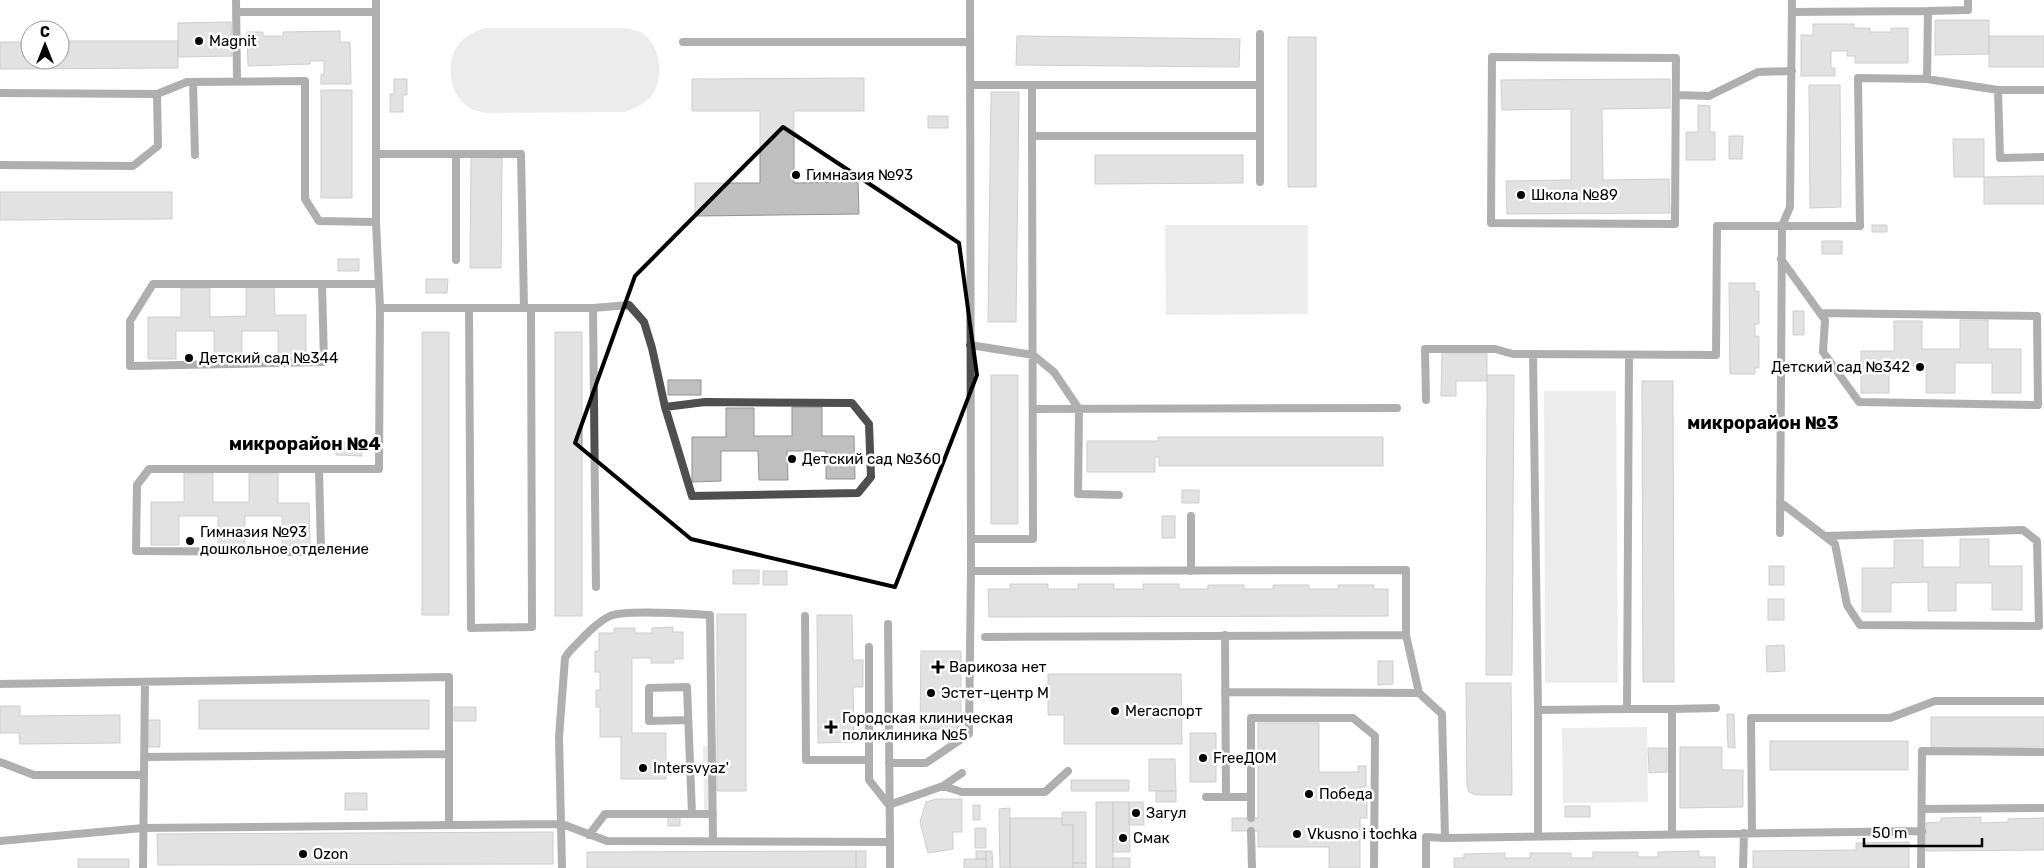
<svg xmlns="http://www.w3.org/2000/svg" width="2044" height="868" font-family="Rubik,sans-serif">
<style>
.green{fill:#d6d6d6}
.building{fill:#bfbfbf;stroke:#939393}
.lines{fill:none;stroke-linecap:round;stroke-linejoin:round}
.service{stroke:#4f4f4f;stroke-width:8}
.marked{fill:none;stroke:#000;stroke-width:4;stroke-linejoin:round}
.poi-dot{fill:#000;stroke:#fff;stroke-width:2}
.labels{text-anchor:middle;stroke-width:5;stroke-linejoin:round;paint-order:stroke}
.poi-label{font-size:15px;fill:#000;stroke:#fff;text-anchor:start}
.quarter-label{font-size:18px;font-weight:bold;fill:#000;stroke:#fff}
</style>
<rect width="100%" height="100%" fill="#fff"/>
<!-- green -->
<path class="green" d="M484 28H625C630 29 636 30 640 32 661 43 665 77 652 95 645 104 635 108 625 112L485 113C480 111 474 111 470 108 449 97 445 63 458 45 465 36 474 32 484 28Z
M1165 225H1308V314L1166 315Z
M1544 391H1616L1618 683H1545Z
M1647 727 1648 802 1563 803 1562 728Z
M703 746H711L712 810H704Z"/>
<!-- building -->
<path class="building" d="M1935 20H1989V54L1935 55Z
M231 22 232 56 178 57V23Z
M1813 24H1854V28H1870V32H1891V28H1908V63H1855V56H1847V51H1831V68H1835V76H1801V35H1813Z
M340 31V42H350L351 84H321V74H324V61H310V64L248 66 247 32H263V36H283V32Z
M1017 36 1240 39 1239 67 1016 65Z
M1989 36H2044V67H1989Z
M1288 37H1316V187H1288Z
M60 41H178V68L0 69V42H30V60H60Z
M864 78V111H794V183L858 182 859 214 695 216V183H760V111H692V79Z
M394 79H407V95H403V112H390V94H394Z
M1670 79V108L1602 109 1603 180 1669 179 1670 213 1507 214 1506 181 1571 180V109L1502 110 1501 80Z
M1809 85H1840L1841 207 1810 208Z
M321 90H352V198H321Z
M991 92H1019L1016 322H988Z
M1698 105 1710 106V132H1715V160H1686V132H1698Z
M928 116H948V128H928Z
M1729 136H1743L1742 159H1729Z
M1953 139H1984V177H1954Z
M1095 155H1243V183L1095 184Z
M471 157 502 158 501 268H470Z
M2037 176H2044V204H1984V177Z
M0 192H172V219L0 220Z
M1872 225H1887V232H1872Z
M1822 241H1842V254H1822Z
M338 259H359V271H338Z
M426 279H448L447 293H426Z
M1729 283H1755V291H1759V324H1755V336H1759V368H1755V374H1730Z
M246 287H274L275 315H306V359H278V331H242V360H214V331H176V359H148V317H181V288H210V317L246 316Z
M1793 311H1804V335H1793Z
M1960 320H1988V349H2021V393H1992V363H1955V393H1926V366L1889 365V393H1861V351H1894V321H1922V349H1960Z
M422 332H449V615H422Z
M555 332H582V616H555Z
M1442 353H1487V381H1456V396H1441Z
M991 375H1018V524H991Z
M1487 375H1514L1512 675H1486Z
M668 380H701V395H668Z
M1642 381H1673L1674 682H1643Z
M792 407H822V436H854L855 479H826V451H787L788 480H759L758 451H721V481L692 482V437H726V408H754V436H792Z
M1158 437H1383V466H1159V457H1155V472H1087V441H1158Z
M336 442 362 443V456L336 455Z
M184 473H213V502H249V473H278V503H309L310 545 282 546V516H245V545H218V516H179V545H151V502H184Z
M1182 490H1199V503H1182Z
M1162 516H1175V538H1162Z
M1960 539H1989V566H2022V610H1992V583H1956V611H1928V582L1891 583V612H1862V568H1894V540H1923V567H1960Z
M1769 566H1784V585H1769Z
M733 570H759V584H733Z
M763 571H787V585H763Z
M1010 584H1048V589H1078V584H1114V589H1143V584H1179V589H1208V585H1244V589H1273V585H1309V589H1338V585H1374V589H1388V616L989 617 988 589H1010Z
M1768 599H1784V620H1768Z
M717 614H746V791H717Z
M817 615H852L853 660H863V687H853L854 742 818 743Z
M673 627V632H683V659H674V663H651V658H632V733H666V779H621V737H600V707H596V690H600V672H595V651H599V633H614V628H635V633H652V628Z
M1784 645 1785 671 1767 672 1766 646Z
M921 651H961V729H920Z
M1378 661H1393V684L1378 685Z
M1048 674H1181L1182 744H1064V715H1048Z
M1466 683H1511L1512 795H1476L1469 792 1467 786Z
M199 700H429V729H199Z
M0 706H20V716L120 715V743L20 744 19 733H0Z
M454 707H476V721H454Z
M1727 714H1734L1735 748 1728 747Z
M1931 717H2044V747L1931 748Z
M146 720H160V747H146Z
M1258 723H1319V772H1358V766H1366V787H1360V800H1367V818H1360V868H1329V847H1258V831H1232V818H1258Z
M1190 733H1216V782H1190Z
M1770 741H1908V770H1770Z
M1680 747H1722V770H1743V807L1680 808Z
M1648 748H1667V772L1649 773Z
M1149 759H1175L1176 791H1149Z
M1071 780H1129V791H1071Z
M1156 791H1176V802H1156Z
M345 793H367V810H345Z
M936 799H962V832H953V849L928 853 920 822 926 802Z
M1096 802H1113V868H1096Z
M1113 802H1129L1130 852H1113Z
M1129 802H1143L1144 825H1129Z
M973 805H980V820H973Z
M1565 806H1590V817H1565Z
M1010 808V868H1000L999 809Z
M1062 812H1086V863H1073V825H1062Z
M680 815V826H668V816Z
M1981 817V823L2008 822V819L2044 818V850L1926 851V823L1941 822V818Z
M1010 818H1062V825H1073V868H1010Z
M975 828H986V848H975Z
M553 832V864L158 865 157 834Z
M1909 842V868H1753V851L1856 850V843Z
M856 851V868H587V852Z
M856 851H866V868H856Z
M976 851H986V859H976Z
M986 851H992L993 868H986Z
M1699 851V857H1715V868H1454V858H1464V854L1505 853V858H1530V853H1571V858H1593V852H1638V857H1658V852Z
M1113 858H1130V868H1113Z
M78 859H129V868H78Z
M964 859H986V868H964Z
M1073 863H1086V868H1073Z"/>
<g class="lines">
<!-- service -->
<path class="service" d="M236 0 237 81
M970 0 971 571 1406 570V635L985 637
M236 12H376
M1792 12 1928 11
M683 42H970
M1492 57 1676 58 1675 224 1491 223Z
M1927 79 1928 11 1968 10V0
M193 82 195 155
M970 85H1259
M1032 85V136
M1998 90 2000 158 2044 157
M0 93 157 94 187 82 305 81V199L319 221 376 222
M1676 95 1709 96 1758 72 1792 71
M376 154H521L524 308
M456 154V260
M0 165 133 166 158 146 157 94
M1260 182V34
M1781 259 1820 313 1825 320 1823 352 1859 402 2038 405 2037 316 1820 313
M322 284 324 362 130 366V321L153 284H379
M380 308H593L629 305 644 322 652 348 665 407 692 496 858 493 871 477 869 424 852 403 705 402 665 407
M593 308 596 587
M469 309 471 628 532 627 531 308
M970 345 1033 355 1054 372 1079 409 1078 494 1119 495
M1533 354 1538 710 1627 709 1629 355
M1426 400 1425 349H1495L1513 354 1716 355 1717 226H1860L1858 78 1927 79 1998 90H2044
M1033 409 1397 408
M319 469 321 552 136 551 137 485 149 469H379L380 308 376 222V0
M1780 502 1835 544 1847 605 1860 625 2039 626 2037 541 2023 530 1825 536
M1191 516V571
M1780 533 1782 226 1790 207 1792 0
M971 539H1033L1032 136H1259
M805 616 806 760H869
M888 624 890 842
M1225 635 1226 797H1251
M1406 635 1419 693
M869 647V780L889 805 943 786 962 773
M0 684 449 677V825
M1225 692 1419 693 1442 714 1445 838 1922 831
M1627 709H1672V834
M1672 709 1716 708
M1538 710V836
M688 720 649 721V688L687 687 692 814
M144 757 449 754
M0 762 34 775H144
M889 763H926L969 734 971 571
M943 786 962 792H1045L1068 771
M1206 797H1226
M1922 809 2044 808
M1251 818V718H1353L1375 736 1374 868
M1251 831 1252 868
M1752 833 1751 718H1890L1935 701H2044
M589 835 605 814H713
M0 841 143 828 562 824 607 841 890 842V868
M143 868 145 682
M562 868 559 737 565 658 569 652C581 640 594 624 610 616 625 609 691 614 710 615L713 841
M1426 868V837L1445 838
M1743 868 1744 833
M1921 868 1922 751 2044 752"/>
</g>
<!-- marked area -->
<path d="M0 0H2044V868H0ZM783 127 959 243 977 375 895 587 691 539 575 443 635 276Z" fill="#fff" fill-opacity=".55" fill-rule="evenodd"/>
<path class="marked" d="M783 127 959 243 977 375 895 587 691 539 575 443 635 276Z"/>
<!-- markers -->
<g class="poi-dot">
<circle cx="199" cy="41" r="5"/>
<circle cx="796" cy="175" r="5"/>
<circle cx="1521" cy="195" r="5"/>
<circle cx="189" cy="358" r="5"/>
<circle cx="1920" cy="367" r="5"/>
<circle cx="792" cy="459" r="5"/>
<circle cx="190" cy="541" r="5"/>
<path d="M935.5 659.5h5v5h5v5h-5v5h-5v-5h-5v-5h5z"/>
<circle cx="931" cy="693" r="5"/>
<circle cx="1115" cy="711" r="5"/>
<path d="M828.5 719.5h5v5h5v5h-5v5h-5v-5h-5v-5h5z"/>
<circle cx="1203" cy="758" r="5"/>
<circle cx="643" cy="768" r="5"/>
<circle cx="1309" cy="794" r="5"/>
<circle cx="1136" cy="813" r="5"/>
<circle cx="1297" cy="834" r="5"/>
<circle cx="1123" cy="838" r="5"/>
<circle cx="303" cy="854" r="5"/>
</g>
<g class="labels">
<!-- poi labels -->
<g class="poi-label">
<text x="209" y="46">Magnit</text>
<text x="806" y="180">Гимназия №93</text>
<text x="1531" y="200">Школа №89</text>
<text x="199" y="363">Детский сад №344</text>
<text x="1910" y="372" text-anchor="end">Детский сад №342</text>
<text x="802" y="464">Детский сад №360</text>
<text x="200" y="537">Гимназия №93<tspan x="200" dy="17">дошкольное отделение</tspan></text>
<text x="949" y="672">Варикоза нет</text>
<text x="941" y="698">Эстет-центр М</text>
<text x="1125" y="716">Мегаспорт</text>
<text x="842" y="723">Городская клиническая<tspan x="842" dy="17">поликлиника №5</tspan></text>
<text x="1213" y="763">FreeДОМ</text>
<text x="653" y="773">Intersvyaz'</text>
<text x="1319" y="799">Победа</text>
<text x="1146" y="818">Загул</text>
<text x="1307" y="839">Vkusno i tochka</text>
<text x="1133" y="843">Смак</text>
<text x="313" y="859">Ozon</text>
</g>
<!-- quarter labels -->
<g class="quarter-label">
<text x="1763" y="429">микрорайон №3</text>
<text x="305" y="450">микрорайон №4</text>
</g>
</g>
<!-- north arrow -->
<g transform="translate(45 45)"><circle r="24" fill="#ffffff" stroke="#999999"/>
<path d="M0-4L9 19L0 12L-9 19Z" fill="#000000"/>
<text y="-8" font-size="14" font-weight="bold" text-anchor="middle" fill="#000000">С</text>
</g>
<!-- scale -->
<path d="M1864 838v8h118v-8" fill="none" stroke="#000000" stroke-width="2.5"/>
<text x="1872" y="838" font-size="15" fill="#000000" stroke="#ffffff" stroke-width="4" paint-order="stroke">50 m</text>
</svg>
